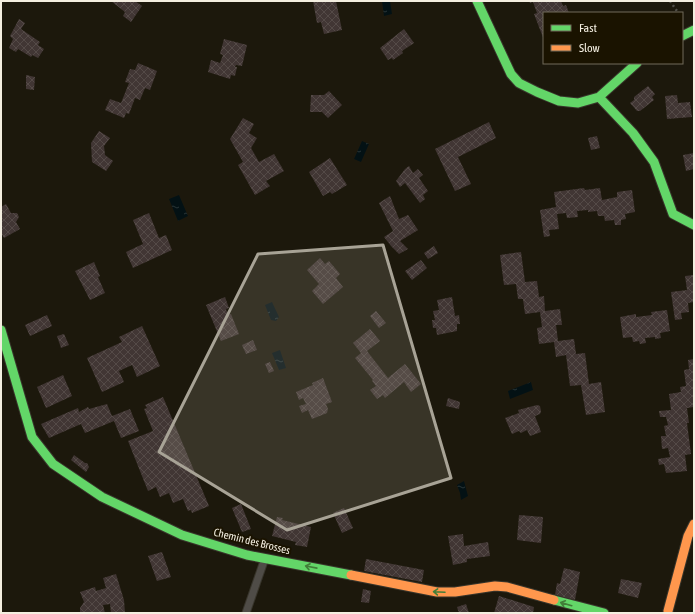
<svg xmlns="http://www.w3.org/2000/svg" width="695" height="614" font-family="'Asap Condensed',sans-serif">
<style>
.water{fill:url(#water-ripples)}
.building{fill:url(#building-cross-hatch)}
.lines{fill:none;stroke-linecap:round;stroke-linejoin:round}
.lane-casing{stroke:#38352b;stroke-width:9}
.fast-casing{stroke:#38352b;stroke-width:11}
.slow-casing{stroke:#38352b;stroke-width:11}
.path{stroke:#53514b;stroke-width:2.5;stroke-dasharray:2 3;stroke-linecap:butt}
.lane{stroke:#4f4c47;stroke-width:7}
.fast{stroke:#63d668;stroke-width:9}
.slow{stroke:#ff974d;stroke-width:9}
.oneway{stroke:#427e39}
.marked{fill:#a8a396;fill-opacity:0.2;stroke:#a8a396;stroke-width:3;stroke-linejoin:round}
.labels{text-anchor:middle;stroke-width:4;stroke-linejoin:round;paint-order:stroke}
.street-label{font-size:11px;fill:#f3eee0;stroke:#1a1300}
</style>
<defs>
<pattern id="water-ripples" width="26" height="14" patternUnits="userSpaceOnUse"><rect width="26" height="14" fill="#031114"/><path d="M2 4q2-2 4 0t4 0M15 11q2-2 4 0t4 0" fill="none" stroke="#283436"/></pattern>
<pattern id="building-cross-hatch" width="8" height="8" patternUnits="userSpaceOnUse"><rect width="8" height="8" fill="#413634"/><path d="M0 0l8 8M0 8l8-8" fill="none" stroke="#544a47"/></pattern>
</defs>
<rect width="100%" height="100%" fill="#1c180c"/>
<!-- water -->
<path class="water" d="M382 1H390L392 14 384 16Z
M362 141 369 144 361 162 354 159Z
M179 195 188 216 178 221 169 199Z
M272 302 279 317 276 321 271 320 265 305Z
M280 350 286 368 279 370 272 353Z
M531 382 533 390 510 399 508 391Z
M464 481 468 496 461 500 460 493 457 485Z"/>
<!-- building -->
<path class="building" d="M111 1H135L142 6 131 22 123 16 125 12Z
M313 1H336L342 30 324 34 321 22 317 23Z
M529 1H561L563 6 566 5 569 13H544V40L534 14 537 13 533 2 530 3Z
M19 19 25 23 21 29 40 42 38 45 44 49 38 58 32 55 31 57 18 49 16 52 9 48 13 39 10 36Z
M404 29 414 43 402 51 403 53 393 60 392 58 388 60 380 48Z
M224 39 247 45 242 66 236 65 235 67H237L235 76 231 75 230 79 208 72 211 60 220 63 223 55 220 54Z
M138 63 157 71 150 90 145 88 140 100 135 98 129 114 126 113 124 118 105 110 110 99 121 103 129 83 125 82 130 69 135 70Z
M26 75 35 77 34 90 26 89Z
M648 86 655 94 652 97 654 100 640 111H637L630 103 634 100V97Z
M329 91 342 105 328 118 322 112H310L311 95H324Z
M677 95 678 103 690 102 692 117 667 119 665 96Z
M243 118 254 124 249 133 257 138 251 148 259 162 274 154 284 171 266 181 270 186 255 195 238 165 243 162 230 139Z
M489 122 496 138 458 157 471 184 455 191 435 149Z
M99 131 110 138 104 146 105 155 113 161 106 171 92 162 91 143Z
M597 136 600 148 591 150 588 138Z
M694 153V169L686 171 683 155Z
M330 158 347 185 332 194 330 192 323 196 309 172Z
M409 166 413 173 418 169 423 175 419 178 428 191 423 195 425 199 420 203 405 183 400 187 396 181 405 169Z
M584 188 585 190 600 188 602 200 617 197V192L632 190 635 212 625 214 626 219 621 220V225H615L614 220 605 221 604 216H598L597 211 588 212V210L577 211 578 217 567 218 566 213 557 214 559 229 549 230 550 236 544 237 540 210 556 207 554 192Z
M390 196 399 219 408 215 418 230 400 241 408 249 399 254 391 246 384 237 393 231 379 203Z
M6 204 11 213H17L19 217 16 222 20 229 4 238 1 233V207Z
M149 213 159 238 166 235 172 250 133 268 126 252 143 244 133 220Z
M434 246 438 253 428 259 424 253Z
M521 252 525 282 537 281 539 297 544 296 545 311 560 309 562 325H556L558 341 574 339 576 354 585 353 589 384 601 382 605 412 586 415 581 385 570 386 566 355 556 357 554 342 539 344 537 328 542 327 540 312 525 314 523 299H518L516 284 504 285 500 255Z
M320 258 325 264 329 261 340 274 336 278 343 287 323 304 312 291 319 284 307 270Z
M421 260 427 268 412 280 405 271Z
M94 262 100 276 98 277 105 293 90 300 75 271Z
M694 275V302L688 303 689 312 681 313 682 319 675 320 671 292 687 290 685 276Z
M225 297 229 308 226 309 228 315 231 314 239 334 221 341 206 305Z
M452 297 455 316 459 315 460 324H457V331L437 335 436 328H433L432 320H435L433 311 439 310 437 300Z
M667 310 670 331 660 333 661 338 655 339V337L645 338 646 343 640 344 639 341 633 342 632 337 623 338 620 317 636 314V317L652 315 651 312Z
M376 311 386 323 379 328 370 316Z
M47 315 52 326 30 336 25 325Z
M142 326 160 366 137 377 132 365 119 371 124 382 102 392 87 358 122 342 119 337Z
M370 329 380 341 367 351 388 378 405 364 421 384 411 392 404 382 385 398 383 395 377 399 370 390 376 386 372 381 373 380 355 358 361 353 353 343Z
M64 334 69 345 61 348 57 336Z
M253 340 257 350 246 354 242 345Z
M694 359V407L687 408 689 423H687L691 454 685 455 687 471 666 473 664 464 659 465 658 459 670 457 668 448 662 449 661 436H666L664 426 668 425 666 417H660L659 411 671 410 669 394 681 392 680 387 686 386 684 370 689 369 688 360Z
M270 362 274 371 269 373 265 364Z
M63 375 72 396 46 408 37 387Z
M323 378 332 402 326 404 328 409 327 413 312 419 308 410 302 413 299 406 306 404 303 398 299 400 296 392 313 385 312 383Z
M163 397 209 506 192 513 191 510 188 511 183 499 173 503 169 493 160 497 156 487 148 491 128 441 153 431 144 409 147 408 145 405Z
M448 398 460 402 459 409 446 406Z
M107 404 112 416 130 409 139 431 121 438 114 421 85 433 81 424 49 438 41 424 78 408 79 412 88 407 89 409Z
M537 405 540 406 541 411 540 414 535 416 541 432 530 436 527 430 521 433 519 431 512 434 505 418 519 413 518 410Z
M74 455 85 463H87L89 467 86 472 71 460Z
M241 504 251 529 242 532 232 508Z
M344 508 353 528 342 533 333 513Z
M519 515 543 517 541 543 517 540Z
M277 517 283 518 282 520 311 527 307 547 295 545 296 542 272 536Z
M463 534 464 546 488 542 490 556 467 559V562L453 565 448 536Z
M162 552 171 577 157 581 148 556Z
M366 559 424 570 422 582 364 571Z
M564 568 580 572 575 600 555 595 557 583 560 584Z
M116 574 124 600 125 613H111L110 604 103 605 105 613H80V608L84 602 80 592 95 587 96 591 106 588 103 578Z
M621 579 642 583 638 598 618 593Z
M363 589 371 591 369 603 361 602Z
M499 596 534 607 533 613H494Z
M466 604 469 613H459L457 607Z"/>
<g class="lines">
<defs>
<path id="lane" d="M246 613 264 561"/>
<path id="fast" d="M477 1 511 74 519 83 537 92 559 101 578 103 599 97 637 63
M682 36 694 30
M599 97 633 133 654 162 673 214 694 225
M1 330 32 437 53 464 102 497 182 535 247 555 351 575
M554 600 604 613"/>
<path id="slow" d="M351 575 437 592H455L495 586 507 587 554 600
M668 611 688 536 694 524"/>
</defs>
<!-- lane casing -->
<use href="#lane" class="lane-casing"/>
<!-- fast casing -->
<use href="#fast" class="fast-casing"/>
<!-- slow casing -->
<use href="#slow" class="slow-casing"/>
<!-- path -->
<path class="path" d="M670 1 677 11"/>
<!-- lane -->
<use href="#lane" class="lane"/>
<!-- fast -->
<use href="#fast" class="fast"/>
<!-- slow -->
<use href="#slow" class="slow"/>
</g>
<!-- one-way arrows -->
<defs><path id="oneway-shaft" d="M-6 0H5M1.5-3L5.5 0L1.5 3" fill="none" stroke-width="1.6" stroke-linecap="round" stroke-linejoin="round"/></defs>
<g class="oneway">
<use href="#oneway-shaft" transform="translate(311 567) rotate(-169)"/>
<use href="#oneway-shaft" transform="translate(439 592) rotate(-177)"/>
<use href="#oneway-shaft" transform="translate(566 604) rotate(-164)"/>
</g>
<!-- marked area -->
<path class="marked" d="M383 245 451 478 287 530 159 452 258 254Z"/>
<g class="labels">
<!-- street labels -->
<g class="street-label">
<text transform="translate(252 541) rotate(14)" y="4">Chemin des Brosses</text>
</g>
</g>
<!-- border -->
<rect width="695" height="614" fill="none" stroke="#f3eee0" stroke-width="4"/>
<!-- legend -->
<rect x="543" y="12" width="140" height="52" fill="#1a1300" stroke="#716b5a"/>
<rect x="551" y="25" width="20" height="6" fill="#63d668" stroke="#716b5a"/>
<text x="579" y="32" font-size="12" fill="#f3eee0">Fast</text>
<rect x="551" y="45" width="20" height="6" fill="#ff974d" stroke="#716b5a"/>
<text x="579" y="52" font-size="12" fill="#f3eee0">Slow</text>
</svg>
